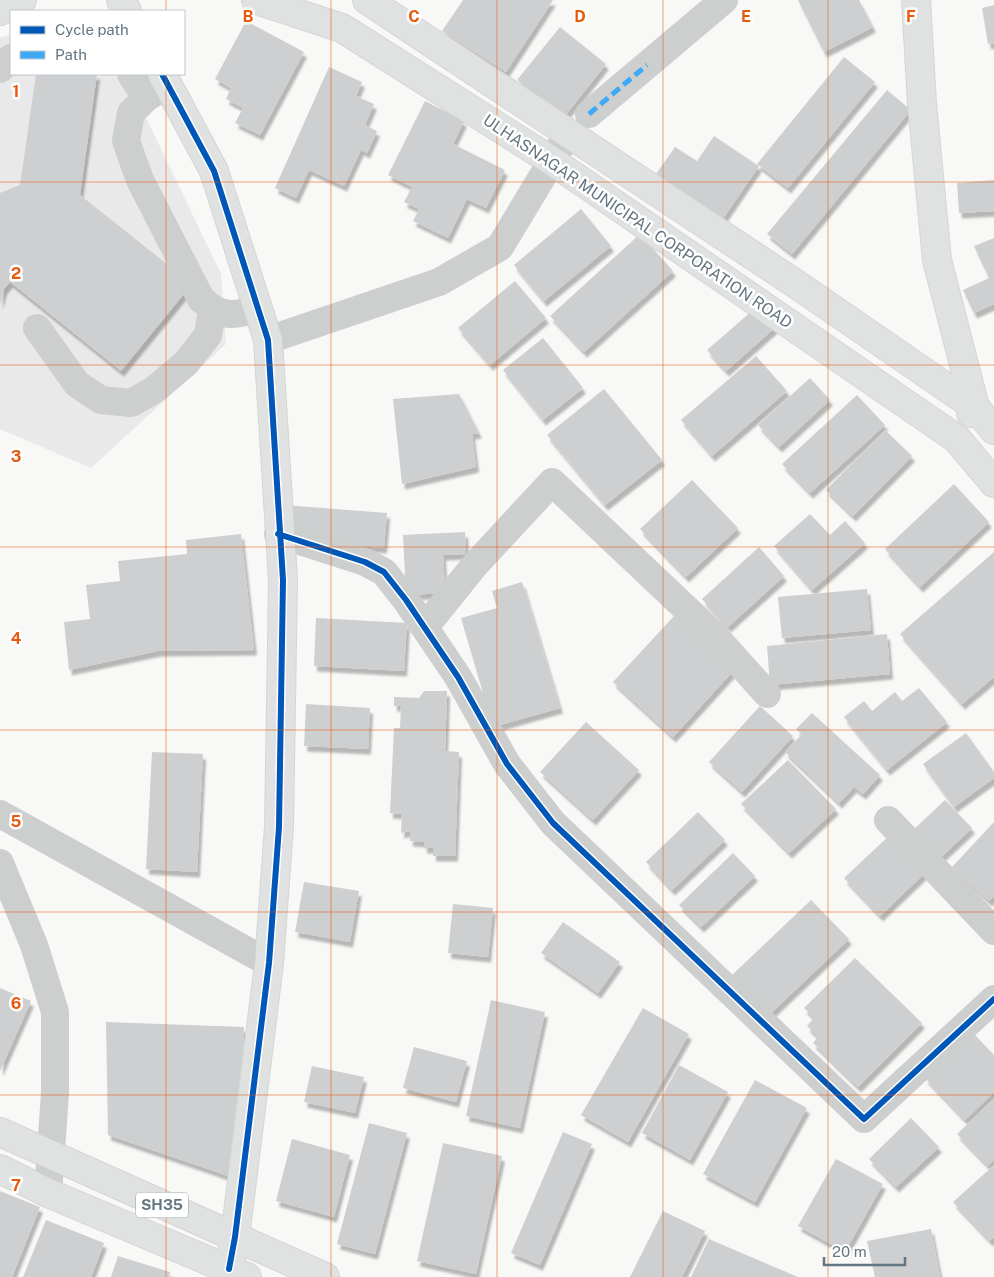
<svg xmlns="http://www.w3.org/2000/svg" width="994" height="1277" font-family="'Public Sans',sans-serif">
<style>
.built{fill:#e8e9e8}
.building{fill:#cecfd0;filter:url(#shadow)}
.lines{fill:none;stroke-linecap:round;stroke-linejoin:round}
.secondary-casing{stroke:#d4d5d5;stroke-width:30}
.primary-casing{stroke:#d4d5d5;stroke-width:30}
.street{stroke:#cdcece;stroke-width:28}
.secondary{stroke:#e0e1e1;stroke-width:28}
.primary{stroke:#e0e1e1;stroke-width:28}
.quiet{stroke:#3fa9f5;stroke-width:5;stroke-dasharray:10 5;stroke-linecap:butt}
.cycleway-casing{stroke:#fff;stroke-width:9}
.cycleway{stroke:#0057b8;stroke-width:6}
.grid{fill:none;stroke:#e8590c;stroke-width:1;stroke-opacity:0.55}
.labels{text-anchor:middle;stroke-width:5;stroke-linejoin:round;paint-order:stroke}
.shield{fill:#fff;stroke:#929fa7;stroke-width:1}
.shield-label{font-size:15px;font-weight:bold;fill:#647681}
.street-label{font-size:16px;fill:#647681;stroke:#fff}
.grid-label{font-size:16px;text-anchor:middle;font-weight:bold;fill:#e8590c;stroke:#fff;stroke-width:5;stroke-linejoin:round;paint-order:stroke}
</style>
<defs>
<filter id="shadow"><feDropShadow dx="3" dy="5.5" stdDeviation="1" flood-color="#0004"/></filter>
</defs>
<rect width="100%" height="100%" fill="#f8f8f7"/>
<!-- built -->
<path class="built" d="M11 34V74H125L221 274 226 344 91 468 0 429V38Z"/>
<!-- building -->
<path class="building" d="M463 0H553L506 72 442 31Z
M798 0H859L873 27 824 52Z
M994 5V43L988 44 982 8Z
M246 21 304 52 260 135 235 123 243 108 226 99 231 88 215 79Z
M560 27 606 64 564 117 517 80Z
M844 57 875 82 788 188 757 164Z
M329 67 362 82 356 96 374 104 365 125 377 131 367 153 361 150 344 186 309 170 296 198 275 188Z
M36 74H97L80 195 192 284 121 371 10 282 4 289 0 304V193L20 185Z
M887 90 911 110 792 254 767 234Z
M425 101 464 121 453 144 505 170 486 208 467 199 448 238 413 221 419 209 404 202 412 187 388 175Z
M714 136 759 166 716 229 649 184 675 147 697 161Z
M994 180V211L959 213 957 183Z
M581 209 611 246 544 301 514 265Z
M640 234 673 271 584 352 550 316Z
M994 238V304L974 313 963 290 989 278 974 246Z
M515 281 546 318 490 365 458 328Z
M760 304 778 325 726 371 707 350Z
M543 338 583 388 543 420 503 370Z
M756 356 787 391 712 456 681 420Z
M810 378 830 400 779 447 758 425Z
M604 389 662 460 605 505 547 435Z
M459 394 479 433 472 434 476 467 402 484 393 399Z
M857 395 885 425 810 493 782 464Z
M885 430 912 456 853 516 826 490Z
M692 480 738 528 686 577 640 529Z
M954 484 989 522 920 587 885 549Z
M284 505 387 513 384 548 318 543 283 521Z
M810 514 830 535 845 521 865 543 812 590 774 546Z
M465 532 466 554 443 555 445 593 406 595 403 535Z
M241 534 254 650 158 651 69 670 64 622 90 619 86 585 120 581 118 561 187 554 186 540Z
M759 547 784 576 728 627 702 599Z
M994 552V677L962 704 900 634Z
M522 582 560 708 493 727 461 618 497 608 492 591Z
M867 589 871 630 782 638 778 597Z
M674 616 734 670 673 737 613 682Z
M316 618 407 623 404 671 314 666Z
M887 634 890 674 770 685 767 646Z
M919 688 947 722 887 770 844 717 864 701 872 711 895 692 902 701Z
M424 691H447L445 751 459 752 455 856H433V848H424V842L410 841V831L401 833 402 814 390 813 394 728H400L401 706H394V697L419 698Z
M306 704 370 708 368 749 304 746Z
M760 706 793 736 742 792 709 762Z
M812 713 880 775 863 794 854 787 839 803 785 752 802 734 796 729Z
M586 722 639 770 593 820 540 772Z
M966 733 994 772V778L954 807 923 764Z
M152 752 203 754 197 872 146 869Z
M788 760 836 809 789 853 741 804Z
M945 800 972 828 939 859 912 831Z
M698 812 725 840 672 890 646 862Z
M994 822V896L989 901 952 867Z
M892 833 928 870 880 916 844 878Z
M733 853 755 876 701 927 679 905Z
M304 882 359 891 350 942 295 932Z
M811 900 849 939 770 1014 732 975Z
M453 904 493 908 488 957 448 953Z
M563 922 620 962 598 993 541 953Z
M855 958 922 1023 858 1087 813 1043 818 1037 807 1026 814 1018 804 1008Z
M0 988 31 1001 0 1071Z
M491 1000 545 1012 520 1128 466 1116Z
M643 1008 689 1034 628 1142 581 1115Z
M106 1022 244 1027 240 1180 108 1135Z
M972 1032 994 1055V1092L965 1120 925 1078Z
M414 1047 467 1061 456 1102 403 1088Z
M679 1065 728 1092 690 1160 642 1133Z
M312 1066 364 1077 355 1113 304 1102Z
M755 1080 807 1108 755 1202 703 1174Z
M994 1099V1160L988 1166 957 1134Z
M911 1118 939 1147 896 1187 869 1159Z
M369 1123 407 1133 375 1254 337 1244Z
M563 1132 592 1144 540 1265 511 1253Z
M292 1139 350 1155 334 1217 276 1201Z
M443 1143 502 1156 476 1274 417 1261Z
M836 1159 883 1184 845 1252 798 1226Z
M994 1165V1237L990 1241 953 1202Z
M0 1191 40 1207 12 1277H0Z
M663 1211 705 1231 682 1277H630Z
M46 1220 104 1243 91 1277H23Z
M931 1229 940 1277H875L867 1241Z
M709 1239 798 1277H691Z
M118 1256 170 1272 169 1277H111Z"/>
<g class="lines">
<defs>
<path id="secondary" d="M121 0 127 11
M256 0 342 28 552 161 957 439 994 483
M367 0 796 284 975 407 994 430
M916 0 922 104 937 260 975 407 971 413
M0 11 22 0
M162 74 214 171 268 340 283 580 279 827 269 963 235 1237 229 1269"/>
<path id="primary" d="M0 1132 325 1277
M0 1169 48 1193 247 1277"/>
</defs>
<!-- secondary casing -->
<use href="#secondary" class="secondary-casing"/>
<!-- primary casing -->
<use href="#primary" class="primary-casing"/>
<!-- street -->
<path class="street" d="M0 69 11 58
M131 74 146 98
M168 84 146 98 131 113 126 141 140 180 201 299C221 318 233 316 258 309
M589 114 724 0
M37 328 77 384 101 400 131 403 154 390 186 363 208 335 212 310
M268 340 439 282 500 247 568 134
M278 534 365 562 384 572 406 600 458 677 507 764 553 823 864 1119 994 999
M425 627 474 566 552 482 714 635 767 694
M0 814 269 963
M888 820 994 931
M0 863 34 945 55 1012V1093L48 1193"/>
<!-- secondary -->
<use href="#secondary" class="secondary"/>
<!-- primary -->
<use href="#primary" class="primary"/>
<!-- quiet -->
<path class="quiet" d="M589 114 647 65"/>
<defs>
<path id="cycleway" d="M162 74 214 171 268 340 283 580 279 827 269 963 235 1237 229 1269
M278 534 365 562 384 572 406 600 458 677 507 764 553 823 864 1119 994 999"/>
</defs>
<!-- cycleway casing -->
<use href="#cycleway" class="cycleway-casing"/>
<!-- cycleway -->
<use href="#cycleway" class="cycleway"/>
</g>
<!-- grid -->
<path class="grid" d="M166 0V11M331 0V1277M497 0V1277M663 0V1277M828 0V1277M166 74V1277M0 182H994M0 365H994M0 547H994M0 730H994M0 912H994M0 1095H994"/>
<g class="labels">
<!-- shield labels -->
<rect class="shield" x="136" y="1192.5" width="52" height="25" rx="4"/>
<g class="shield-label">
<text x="162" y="1210">SH35</text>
</g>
<!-- street labels -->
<g class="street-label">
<text transform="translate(638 221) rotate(34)" y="6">ULHASNAGAR MUNICIPAL CORPORATION ROAD</text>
</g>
</g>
<g class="grid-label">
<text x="248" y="22">B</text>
<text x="414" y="22">C</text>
<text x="580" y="22">D</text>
<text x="746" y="22">E</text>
<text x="911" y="22">F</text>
<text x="16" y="97">1</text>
<text x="16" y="279">2</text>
<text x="16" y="462">3</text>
<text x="16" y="644">4</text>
<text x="16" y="827">5</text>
<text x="16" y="1009">6</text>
<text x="16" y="1191">7</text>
</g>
<!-- legend -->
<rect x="10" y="10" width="175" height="65" fill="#ffffff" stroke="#c1c8cd"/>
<rect x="20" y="26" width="25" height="8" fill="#0057b8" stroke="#c1c8cd"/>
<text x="55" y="35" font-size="15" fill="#647681">Cycle path</text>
<rect x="20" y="51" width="25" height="8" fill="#3fa9f5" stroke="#c1c8cd"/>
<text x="55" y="60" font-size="15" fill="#647681">Path</text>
<!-- scale -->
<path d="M824 1257v8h81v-8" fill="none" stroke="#647681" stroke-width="2.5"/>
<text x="832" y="1257" font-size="15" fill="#647681" stroke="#ffffff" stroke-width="4" paint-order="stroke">20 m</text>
</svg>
